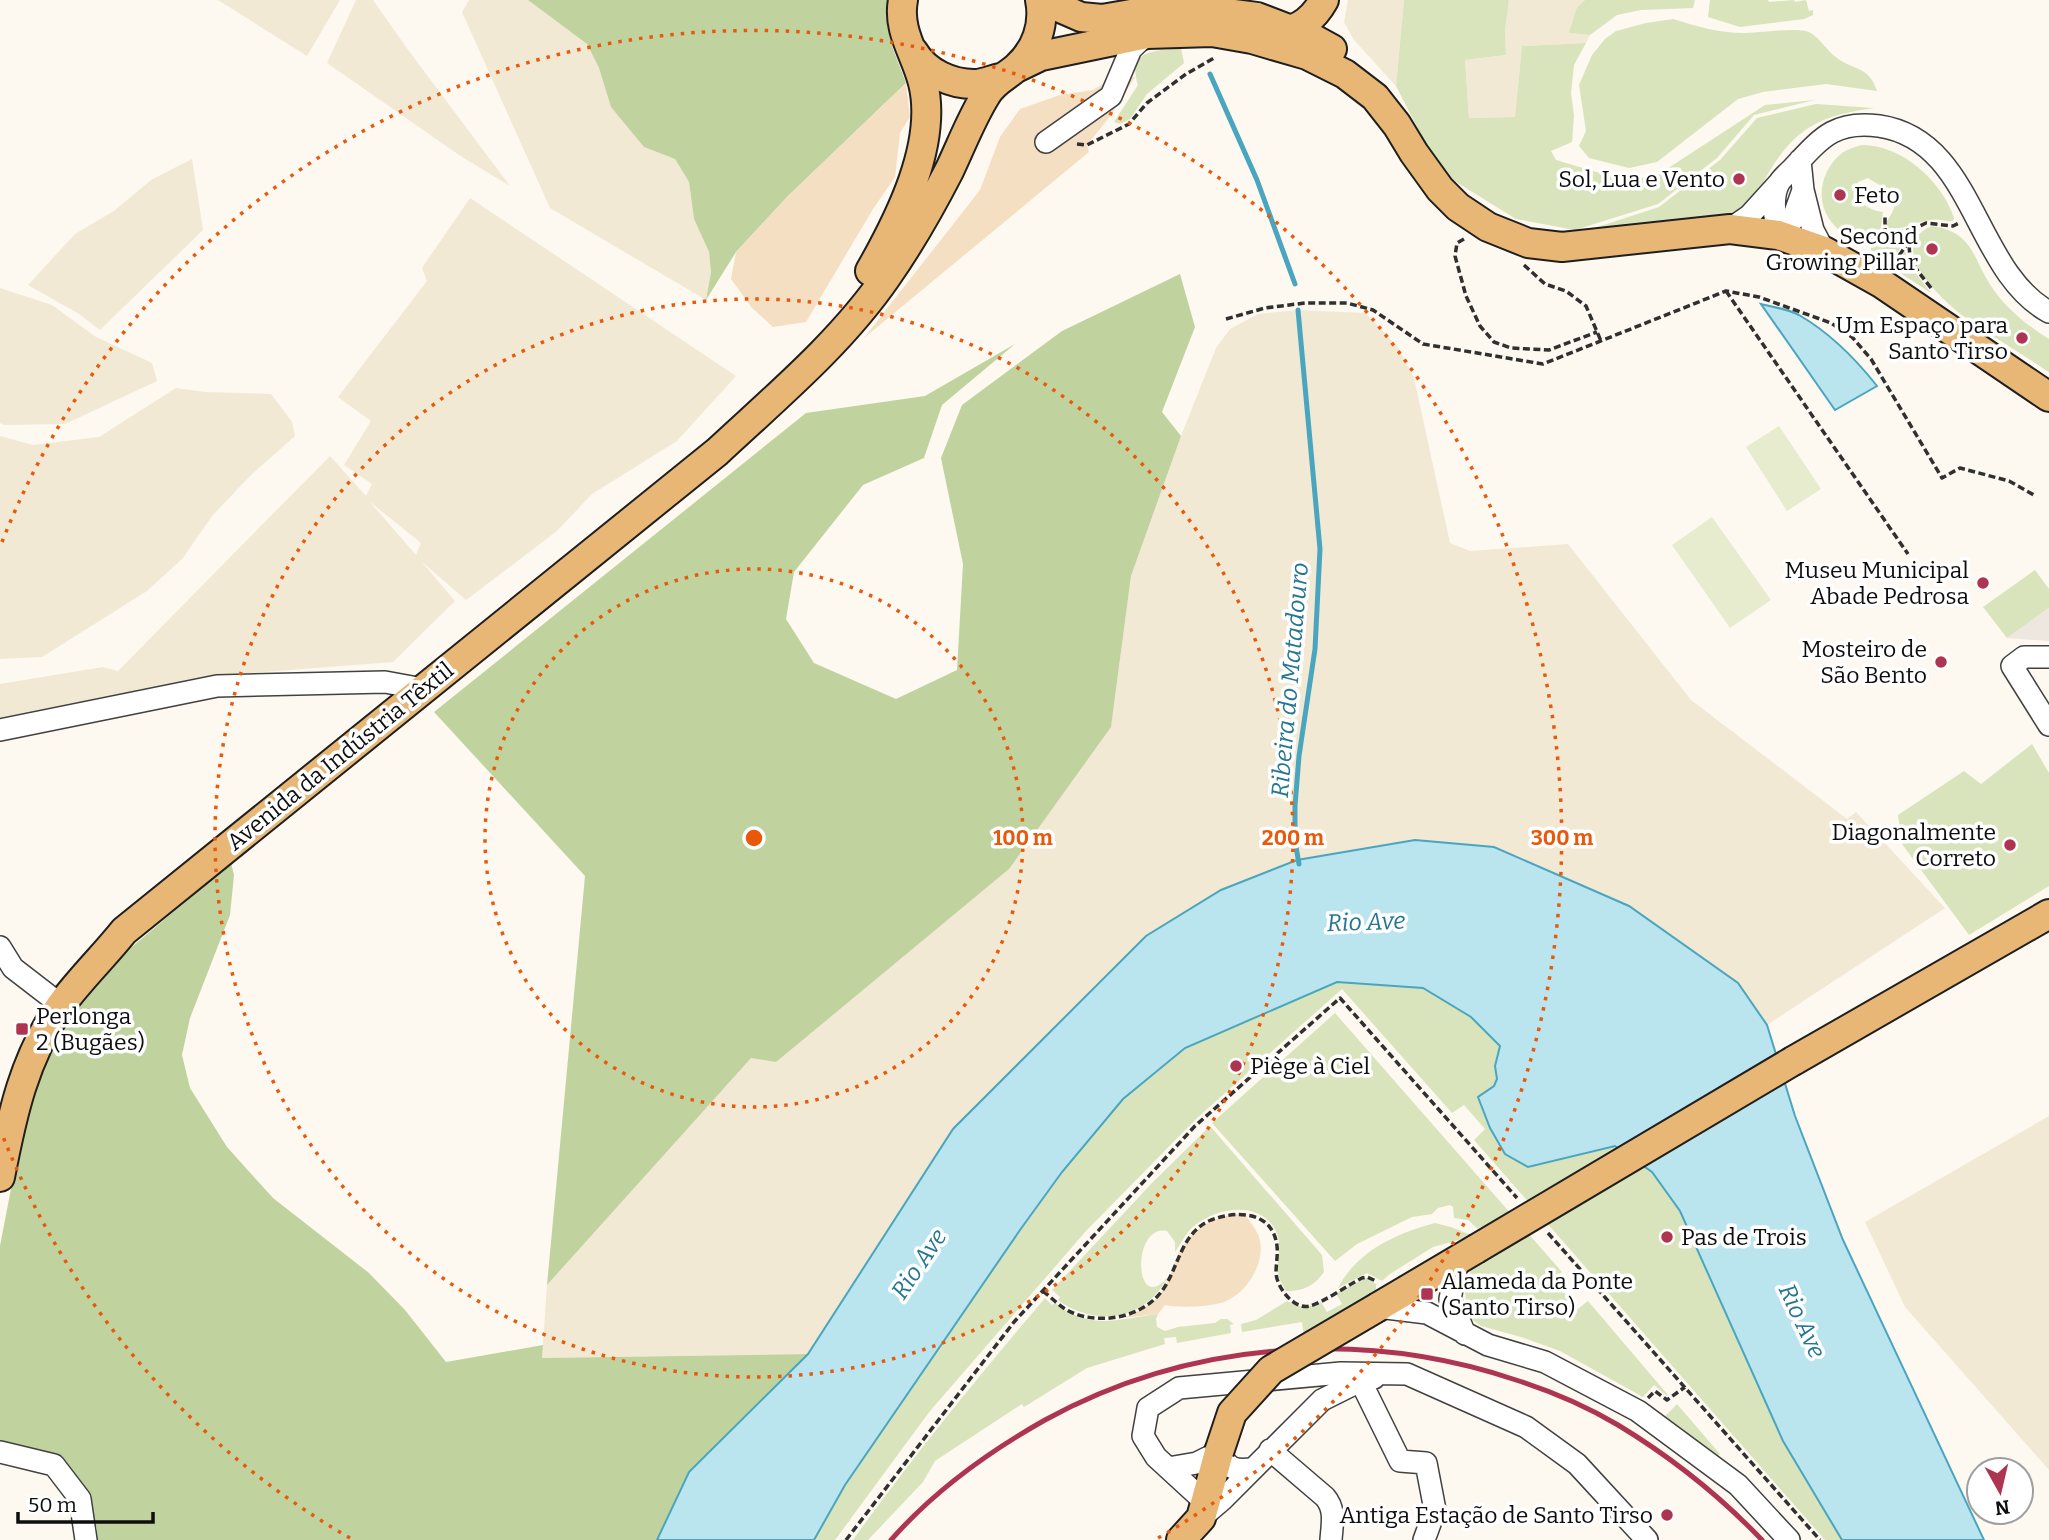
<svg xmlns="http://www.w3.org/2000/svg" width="2049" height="1540" font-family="Bitter,serif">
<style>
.farmland{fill:#f1e9d3;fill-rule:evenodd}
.green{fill:#d9e4bd}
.forest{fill:#c0d39e}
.sand{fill:#f4dfc2}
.pitch{fill:#e8ecce}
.plaza{fill:#ede7df}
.water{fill:#bae5ef;stroke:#4aa5be;stroke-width:2}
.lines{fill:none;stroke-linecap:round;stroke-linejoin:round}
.stream{stroke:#4aa5be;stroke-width:5}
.minor-casing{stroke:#414141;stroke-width:24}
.major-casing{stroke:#1f1f1f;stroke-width:32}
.path{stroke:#303030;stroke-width:3.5;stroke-dasharray:7 3.5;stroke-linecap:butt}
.minor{stroke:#fff;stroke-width:21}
.major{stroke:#e9b775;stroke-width:28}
.rail{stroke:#ae3551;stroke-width:5}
.major-bridge-casing{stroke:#1f1f1f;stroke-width:32;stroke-linecap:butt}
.major-bridge{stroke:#e9b775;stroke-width:28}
.ring{fill:none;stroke:#e8590c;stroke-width:3.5;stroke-dasharray:3.5 7}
.poi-dot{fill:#ae3551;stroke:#fff;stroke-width:2.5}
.labels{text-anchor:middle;stroke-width:7;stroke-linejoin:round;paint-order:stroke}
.poi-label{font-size:23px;fill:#0e0e0e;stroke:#fff;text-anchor:end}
.street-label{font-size:23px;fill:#0e0e0e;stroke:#fff}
.water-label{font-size:24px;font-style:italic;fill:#257692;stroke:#fff}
.centre{fill:#e8590c;stroke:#fff;stroke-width:3.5}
.ring-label{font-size:21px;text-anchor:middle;font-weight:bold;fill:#e8590c;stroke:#fff;stroke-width:7;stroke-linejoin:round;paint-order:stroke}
</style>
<rect width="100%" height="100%" fill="#fdf8f0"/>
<!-- farmland -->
<path class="farmland" d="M218 0H340L307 56Z
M356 0H373L406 47 510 186 462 157 327 63Z
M469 0H528L587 44 599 68 612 107 644 147 675 159 689 182 694 219 709 252 711 272 706 300 550 208 462 12Z
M1348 0H1404L1396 86 1354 40 1344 22Z
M1509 0H1585L1577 7 1570 33 1590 35 1586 43 1522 46 1515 117 1469 118 1465 60 1506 55 1505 31Z
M192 159 203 230 100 330 79 314 28 285 75 234 114 211 151 180Z
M470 198 736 376 677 441 592 494 557 531 466 600 421 561 455 601 393 662 201 677 0 720V684L103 667 118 671 330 456 366 496 372 484 344 465 371 421 338 397 427 281 422 268ZM369 501 421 543 416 555Z
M0 288 52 305 96 337 152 363 157 381 65 424 4 425 0 423Z
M1298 310 1365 313 1398 347 1414 378 1450 543 1470 551 1568 544 1691 700 1847 819 1856 812 1945 908 1767 1025 1738 983 1629 906 1494 847 1146 936 953 1129 808 1354 542 1358 547 1285 751 1057 776 1062 1111 727 1131 576 1181 436 1216 348 1230 329 1258 314Z
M176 388 205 392 271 394 292 422 295 436 251 475 212 516 183 558 147 591 42 657 0 659V436L33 445 99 437Z
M2049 1116V1470L1905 1307 1865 1222Z"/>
<!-- green -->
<path class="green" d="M1404 0H1509L1505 31 1506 55 1465 60 1469 118 1515 117 1522 46 1586 43 1574 65 1571 93 1574 115 1572 142 1551 151 1556 160 1610 176 1653 178 1765 105 1815 100 1754 115 1717 158 1658 204 1575 230 1516 219 1440 172 1396 86Z
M1585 0H1695L1693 8 1641 10 1617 15 1590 35 1569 33 1577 7Z
M1710 0H1768L1769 2 1794 0 1795 2 1806 0 1809 11 1813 10V15L1804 19 1740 27 1708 17Z
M1673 19C1696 26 1719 33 1743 33 1758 33 1796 27 1809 32 1820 38 1827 51 1837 58 1855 71 1869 66 1877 91L1826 84 1763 92 1738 99 1657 162 1629 168 1589 158 1579 146 1586 131 1579 85 1592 55 1605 39 1616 31 1646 23Z
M1181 48 1184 63 1147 94 1130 119 1120 124 1114 122 1138 85C1126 49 1156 51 1181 48Z
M1816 104 1874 108C1828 115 1801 123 1774 164 1758 189 1758 201 1730 217L1576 234 1659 207 1720 160 1757 118Z
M1862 145C1902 145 1942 181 1954 218L1953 221C1945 222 1938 218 1930 220 1916 222 1904 229 1890 229L1886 224C1888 218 1893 213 1894 208 1897 192 1878 185 1868 178L1858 182 1855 191C1859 203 1870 211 1883 212L1880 233C1872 235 1861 238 1853 238 1846 237 1839 231 1835 226 1814 205 1819 171 1842 153 1848 149 1855 147 1862 145Z
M1932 226C1977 233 1972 262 1996 293 2010 312 2029 326 2049 339V372C2023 355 1997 339 1972 322 1965 317 1957 312 1951 306 1930 287 1889 244 1932 226Z
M1909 234 1890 264 1871 251V244L1874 241Z
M1905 251 1908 263 1931 293 1894 269Z
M2035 570 2049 589V608L2007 638 1983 607Z
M2032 744 2049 773V886L1969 935 1902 844 1898 815 1964 771 1981 784Z
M1337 982 1423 988 1471 1017 1501 1046 1495 1066 1497 1079 1494 1086 1478 1097 1490 1128 1505 1154 1528 1167 1615 1146 1652 1172 1680 1211 1783 1441 1842 1540H1825L1474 1140 1485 1129 1464 1105 1452 1113 1342 989 1197 1118 1086 1231 930 1411 835 1540H814L845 1485 1020 1230 1062 1172 1123 1099 1185 1048Z
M1335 1013 1562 1272 1553 1280 1578 1309 1588 1301 1668 1395 1667 1396 1654 1385 1643 1397 1560 1351 1521 1337 1481 1326 1471 1319 1466 1311 1465 1279 1472 1269 1507 1247 1480 1227 1478 1229 1468 1220 1454 1218 1453 1207 1450 1205 1438 1208 1432 1214 1412 1217 1357 1244 1335 1261 1212 1123Z
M1210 1126 1322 1255 1324 1272C1314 1286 1304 1291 1286 1291 1284 1287 1280 1281 1279 1277 1275 1261 1284 1245 1275 1229 1258 1200 1216 1208 1194 1226 1186 1232 1181 1244 1175 1252V1242L1167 1231C1130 1223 1134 1323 1171 1273 1164 1283 1157 1296 1146 1303 1120 1323 1083 1319 1058 1300L1060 1297 1052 1290 1152 1183Z
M1435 1223 1451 1227 1473 1236 1433 1247 1390 1274 1382 1281 1367 1273 1338 1288C1357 1251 1397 1233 1435 1223Z
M1366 1278 1376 1284V1291L1370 1297 1304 1336 1302 1322 1242 1332 1241 1324 1256 1320 1287 1301C1299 1308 1308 1308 1321 1302L1327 1312 1342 1304 1336 1293Z
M1045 1298 1052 1305 1055 1303C1091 1331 1117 1319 1158 1314L1156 1319 1157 1327 1165 1331 1178 1327 1215 1323 1221 1319H1227L1234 1324 1230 1325 1231 1333 1177 1343 1176 1337 1164 1338 1165 1344 1087 1368 1024 1407 1022 1404 935 1461 923 1482 868 1540H853C913 1456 978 1377 1045 1298Z
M1677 1404 1720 1454 1716 1458 1663 1418Z"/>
<!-- forest -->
<path class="forest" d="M528 0H888C885 38 894 49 906 83L788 196 736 252 706 300 711 272 709 252 694 219 689 182 675 159 644 147 611 107 599 68 587 44Z
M1180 274 1195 327 1162 412 1181 436 1131 576 1111 727 1009 869 776 1062 751 1058 547 1285 585 876 434 712 806 413 925 396 1015 344 942 405 924 458 863 485 794 572 786 619 814 663 896 699 957 670 963 564 941 458 962 405 1062 331Z
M231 863 234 875 230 915 190 1018 182 1055 190 1088 227 1147 273 1198 369 1273 405 1310 446 1362 543 1345 542 1358 808 1354 689 1472 657 1540H96L97 1528 76 1477 0 1442V1246L28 1100 61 1032 106 969Z"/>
<!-- sand -->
<path class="sand" d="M1135 77 1111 115 1087 145 1089 152 864 338 980 190 1000 137 1020 109 1060 95 1093 90 1108 81Z
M906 83 910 117 900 133 895 177 873 209 806 322 773 327 752 308 731 279 736 252 788 196Z
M1244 1213C1249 1221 1259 1232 1260 1241 1265 1264 1246 1294 1224 1302 1210 1307 1178 1308 1165 1305L1158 1314 1123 1318C1138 1312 1153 1304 1163 1290 1170 1279 1173 1266 1178 1255 1192 1227 1214 1216 1244 1213Z"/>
<!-- pitch -->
<path class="pitch" d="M1779 426 1821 489 1787 511 1746 447Z
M1712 517 1771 600 1730 628 1672 545Z"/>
<!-- plaza -->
<path class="plaza" d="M2049 608V641L2007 638Z"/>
<!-- water -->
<path class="water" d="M1761 304C1773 307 1788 309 1799 315 1830 333 1855 358 1877 386L1835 410Z
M1415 840 1494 847 1629 906 1738 983 1767 1025 1795 1116 1843 1240 1984 1540H1842L1783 1441 1680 1211 1652 1172 1615 1146 1528 1167 1505 1154 1490 1128 1478 1097 1494 1086 1497 1079 1495 1066 1500 1046 1471 1017 1423 988 1337 982 1185 1048 1123 1099 1062 1172 1020 1230 845 1485 814 1540H657L689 1472 808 1354 953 1129 1146 936 1221 890 1297 860Z"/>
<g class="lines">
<!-- stream -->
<path class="stream" d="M1210 74 1257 180 1295 284
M1298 310 1320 549 1315 649 1299 756 1295 806V841L1299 864"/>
<defs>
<path id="minor" d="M1046 142 1111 96 1131 49 1147 34
M1803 190 1813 230 1824 251
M1730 229 1749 216 1778 184
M1778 235C1775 220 1771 197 1779 183 1782 178 1789 172 1793 168 1821 138 1835 120 1879 126 1975 140 1973 270 2049 312
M1778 235 1792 221 1803 190 1800 160
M2049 657H2024L2012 666 2049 725
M0 730 217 686 385 682 423 689
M0 947 13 968 61 1005
M1458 1260 1450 1299 1465 1334
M1378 1307 1427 1313 1488 1345 1545 1362 1638 1411 1738 1485 1789 1540
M1361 1382 1400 1461 1426 1463 1435 1510 1424 1540
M1270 1450 1325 1497C1336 1510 1332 1524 1331 1540
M0 1452 54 1465 80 1499 86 1540
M1168 1468 1197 1463 1219 1452C1229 1468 1232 1471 1252 1469
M1205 1502 1156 1457 1143 1436 1148 1408 1179 1388 1341 1373 1407 1374 1526 1427 1577 1464 1647 1540
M1201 1518 1222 1500 1322 1400 1354 1384 1374 1378"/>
<path id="major" d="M1042 0 1081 17 1102 19 1143 12H1219L1257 17 1312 38 1332 49
M1281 32C1301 29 1314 18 1324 0
M913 51C926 73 952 85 977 84 984 83 992 80 1000 78
M1016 68 1041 56 1147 34 1212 32 1252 39 1307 55 1345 74 1375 97 1397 125 1414 153 1440 189 1458 207 1488 227 1528 243 1562 247 1730 229 1778 235 1824 251 1881 283 2049 397
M870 271C899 220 938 144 923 83 916 54 897 31 903 0
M1793 1061 2049 914
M0 1177C12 1115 24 1058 61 1005 80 979 104 956 124 931L717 452C776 397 841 343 887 276 910 243 930 208 949 171 961 146 971 119 986 95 994 81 1006 77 1017 67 1036 50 1045 25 1040 0
M1378 1307 1476 1249
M1181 1540 1201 1518 1219 1452"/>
</defs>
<!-- minor casing -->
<use href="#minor" class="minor-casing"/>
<!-- major casing -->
<use href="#major" class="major-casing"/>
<!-- path -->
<path class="path" d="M1077 144 1087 145 1129 124 1147 103 1186 74 1216 57
M1885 235V216
M1464 239 1457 243 1455 256 1466 296 1480 326 1494 342 1511 348 1549 350 1597 332
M1855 241 1914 229
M1893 264 1908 243
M1524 265 1545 284 1566 291 1586 306 1601 341
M1931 288C1915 267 1902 256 1914 229L1926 223 1953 226 1959 223
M1726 291 1908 554
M1226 319 1265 308 1305 303H1347L1373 310 1423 344 1543 364 1726 291 1759 297 1831 323 1852 337 1871 359 1942 478 1960 468 2009 481 2034 495
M1548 1233 1820 1540
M1043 1291C1052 1298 1062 1309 1073 1313 1103 1325 1145 1317 1164 1288 1179 1265 1182 1232 1211 1220 1237 1210 1273 1211 1277 1246 1278 1255 1276 1264 1276 1273 1277 1288 1294 1310 1310 1306 1324 1302 1348 1285 1362 1278L1367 1277 1376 1281
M1648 1398 1655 1391 1667 1400 1685 1387
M846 1540 1014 1322 1195 1126 1340 998 1517 1198"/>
<!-- minor -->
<use href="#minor" class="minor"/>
<!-- major -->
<use href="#major" class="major"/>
<!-- rail -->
<path class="rail" d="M891 1540C934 1491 988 1452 1045 1420 1189 1341 1361 1328 1516 1380 1551 1391 1586 1406 1618 1425 1671 1457 1719 1495 1762 1540"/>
<defs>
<path id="major-bridge" d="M1476 1249 1793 1061
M1219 1452 1232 1413 1271 1370 1378 1307"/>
</defs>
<!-- major-bridge casing -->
<use href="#major-bridge" class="major-bridge-casing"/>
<!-- major-bridge -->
<use href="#major-bridge" class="major-bridge"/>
</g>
<!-- distance rings -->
<g class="ring">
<circle cx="754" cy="838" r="269"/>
<circle cx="754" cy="838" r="539"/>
<path d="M350 1538A808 808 0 0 1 2 1134M2 542A808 808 0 1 1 1158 1538"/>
</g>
<!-- markers -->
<g class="poi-dot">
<circle cx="1739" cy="179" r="7"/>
<circle cx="1840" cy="195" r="7"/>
<circle cx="1932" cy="249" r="7"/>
<circle cx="2022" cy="338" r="7"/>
<circle cx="1983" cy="583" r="7"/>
<circle cx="1941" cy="662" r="7"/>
<circle cx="2010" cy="845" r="7"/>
<rect x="15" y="1022" width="14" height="14" rx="3.5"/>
<circle cx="1236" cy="1066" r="7"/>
<circle cx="1667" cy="1237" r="7"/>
<rect x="1420" y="1287" width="14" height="14" rx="3.5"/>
<circle cx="1667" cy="1515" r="7"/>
</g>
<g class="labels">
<!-- poi labels -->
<g class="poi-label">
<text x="1725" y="187">Sol, Lua e Vento</text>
<text x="1854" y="203" text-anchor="start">Feto</text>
<text x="1918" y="244">Second<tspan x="1918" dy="26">Growing Pillar</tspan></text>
<text x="2008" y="333">Um Espaço para<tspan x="2008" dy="26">Santo Tirso</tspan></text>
<text x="1969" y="578">Museu Municipal<tspan x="1969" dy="26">Abade Pedrosa</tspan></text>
<text x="1927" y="657">Mosteiro de<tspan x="1927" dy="26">São Bento</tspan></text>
<text x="1996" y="840">Diagonalmente<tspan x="1996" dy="26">Correto</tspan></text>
<text x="36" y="1024" text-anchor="start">Perlonga<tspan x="36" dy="26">2 (Bugães)</tspan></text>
<text x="1250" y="1074" text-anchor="start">Piège à Ciel</text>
<text x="1681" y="1245" text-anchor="start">Pas de Trois</text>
<text x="1441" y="1289" text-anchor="start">Alameda da Ponte<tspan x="1441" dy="26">(Santo Tirso)</tspan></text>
<text x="1653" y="1523">Antiga Estação de Santo Tirso</text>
</g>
<!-- street labels -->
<g class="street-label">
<text transform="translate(340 756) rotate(-39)" y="8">Avenida da Indústria Têxtil</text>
</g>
<!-- water labels -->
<g class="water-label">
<text transform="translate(1290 680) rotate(-85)" y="8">Ribeira do Matadouro</text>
<text transform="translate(1366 922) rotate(-2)" y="8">Rio Ave</text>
<text transform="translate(919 1264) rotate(-56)" y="8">Rio Ave</text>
<text transform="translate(1802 1321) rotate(65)" y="8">Rio Ave</text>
</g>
</g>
<circle cx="754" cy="838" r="10" class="centre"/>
<g class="ring-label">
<text x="1023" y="845">100 m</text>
<text x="1293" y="845">200 m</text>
<text x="1562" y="845">300 m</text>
</g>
<!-- north arrow -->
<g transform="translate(2000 1491) rotate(172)"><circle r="33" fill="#ffffff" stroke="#9f9f9f" stroke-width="2"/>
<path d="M0-5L12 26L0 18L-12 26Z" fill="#ae3551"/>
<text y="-10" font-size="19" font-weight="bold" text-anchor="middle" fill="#0e0e0e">N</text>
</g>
<!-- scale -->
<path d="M18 1512v10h135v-10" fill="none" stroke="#0e0e0e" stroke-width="3.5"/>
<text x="28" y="1512" font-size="21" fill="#0e0e0e" stroke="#ffffff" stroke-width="5" paint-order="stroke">50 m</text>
</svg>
